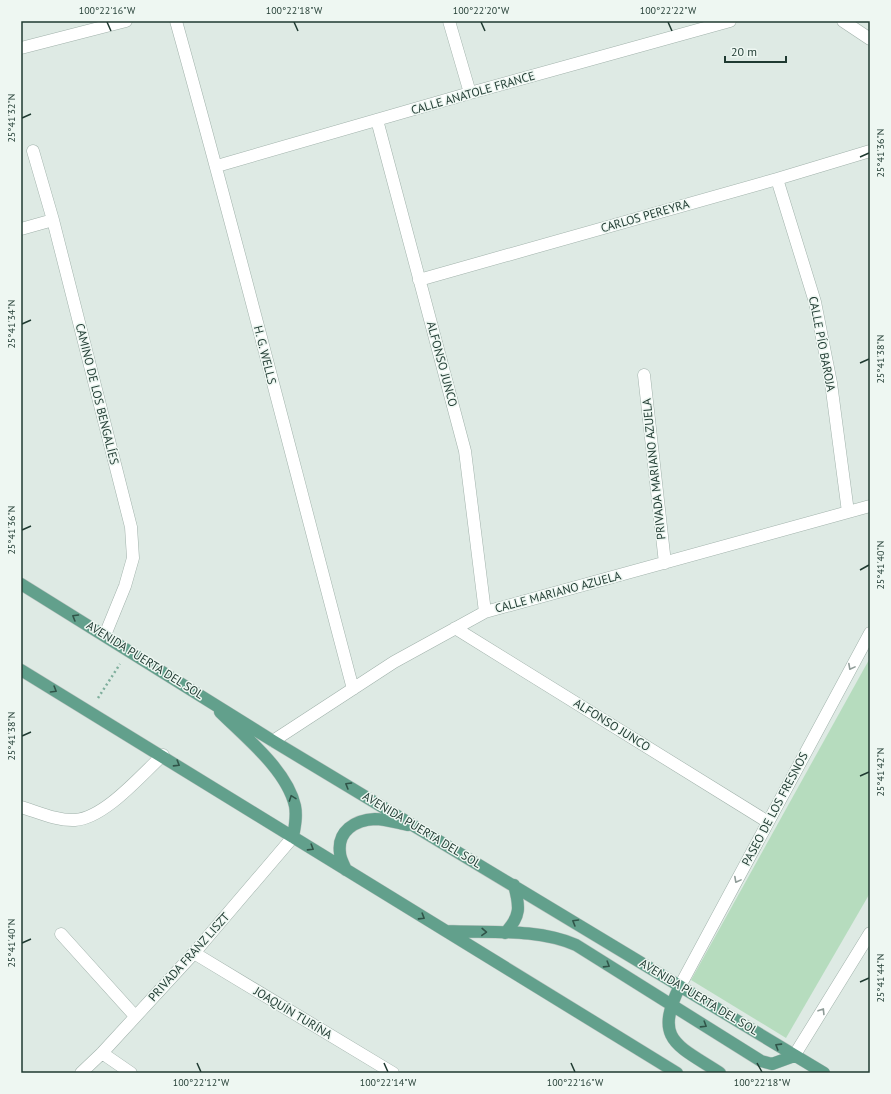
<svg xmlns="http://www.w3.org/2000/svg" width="891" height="1094" font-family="'PT Sans',sans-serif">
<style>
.green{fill:#b6dcbe}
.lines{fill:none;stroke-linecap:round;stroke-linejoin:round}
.minor-casing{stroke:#a1b2ab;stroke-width:13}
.major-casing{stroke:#bcc4c1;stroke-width:13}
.path{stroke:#7eae9c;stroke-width:2.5;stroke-dasharray:2 3;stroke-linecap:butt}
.minor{stroke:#fff;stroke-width:12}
.major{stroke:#62a08c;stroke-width:12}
.oneway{stroke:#305448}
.oneway2{stroke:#8f9c98}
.ticks{fill:none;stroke:#1f3a31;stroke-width:1.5}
.labels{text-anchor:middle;stroke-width:3;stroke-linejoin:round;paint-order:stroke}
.street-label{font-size:12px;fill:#1f3a31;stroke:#eef7f2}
.neatline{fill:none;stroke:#1f3a31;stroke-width:1.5}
.ticks-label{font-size:10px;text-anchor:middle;fill:#1f3a31}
</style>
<rect width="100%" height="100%" fill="#deeae4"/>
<!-- green -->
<path class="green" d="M870 658V893L786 1038 691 980Z"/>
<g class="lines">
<defs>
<path id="minor" d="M176 21C238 243 294 466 353 689
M449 21 470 93
M843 21 870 39
M21 48 126 21
M377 120 465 451 485 612
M33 151 53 220 131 527 133 558 125 586 105 635
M217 166 470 93 730 21
M777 179 815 302 831 383 848 512
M21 229 53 220
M419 280 777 179 870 151
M644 375 665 563
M455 628 768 822
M273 741 394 662 485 612 870 506
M21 807C38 812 57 821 75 820 105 818 141 775 163 755
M61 934 135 1016
M194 953 393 1073
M680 986 870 633
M102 1053 131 1073
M794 1056 870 933
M81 1073 102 1053 194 953 293 837"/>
<path id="major" d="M21 584 273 741 824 1073
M21 670 677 1073
M220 712C245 737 287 770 295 806 297 816 295 826 293 837
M346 870C344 865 340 858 340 853 337 831 355 820 375 819 385 819 398 823 408 825
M447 931C489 933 537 928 576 945L761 1061 772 1064 794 1056
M505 933C521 916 520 907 514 885
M680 986C653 1040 677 1045 720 1073"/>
</defs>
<!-- minor casing -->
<use href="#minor" class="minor-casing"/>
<!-- major casing -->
<use href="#major" class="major-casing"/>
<!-- path -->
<path class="path" d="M98 698 120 664"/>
<!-- minor -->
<use href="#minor" class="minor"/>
<!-- major -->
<use href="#major" class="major"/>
</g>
<!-- one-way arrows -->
<defs><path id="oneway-chevron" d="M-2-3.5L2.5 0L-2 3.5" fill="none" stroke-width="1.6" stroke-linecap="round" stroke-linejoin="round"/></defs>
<g class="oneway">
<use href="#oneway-chevron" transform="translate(75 617) rotate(-149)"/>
<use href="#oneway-chevron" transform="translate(54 690) rotate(31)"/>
<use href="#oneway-chevron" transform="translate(177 764) rotate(32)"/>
<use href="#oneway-chevron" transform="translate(348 785) rotate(-149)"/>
<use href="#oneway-chevron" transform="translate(292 798) rotate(-110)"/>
<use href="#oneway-chevron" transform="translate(311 848) rotate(32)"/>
<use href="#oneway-chevron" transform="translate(422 917) rotate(32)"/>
<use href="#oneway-chevron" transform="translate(575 922) rotate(-149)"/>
<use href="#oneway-chevron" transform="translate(484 932) rotate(2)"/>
<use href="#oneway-chevron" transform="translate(607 965) rotate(32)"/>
<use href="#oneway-chevron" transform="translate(704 1025) rotate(32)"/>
<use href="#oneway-chevron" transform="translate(778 1046) rotate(-148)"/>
</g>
<g class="oneway2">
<use href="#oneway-chevron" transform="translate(851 667) rotate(118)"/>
<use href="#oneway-chevron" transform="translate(737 880) rotate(118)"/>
<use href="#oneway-chevron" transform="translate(822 1011) rotate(-58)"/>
</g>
<!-- ticks -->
<path class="ticks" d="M107 22 111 31M294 22 298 31M481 22 485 31M668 22 672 31M22 118 31 114M860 157 869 153M22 324 31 320M860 363 869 359M22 530 31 526M860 570 869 565M22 736 31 732M860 776 869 772M22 943 31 939M860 982 869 978M197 1063 201 1072M384 1063 388 1072M571 1063 575 1072M757 1063 762 1072"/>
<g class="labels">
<!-- street labels -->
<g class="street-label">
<text transform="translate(473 93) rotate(-16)" y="4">CALLE ANATOLE FRANCE</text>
<text transform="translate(645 216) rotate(-16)" y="4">CARLOS PEREYRA</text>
<text transform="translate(822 344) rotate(79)" y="4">CALLE PÍO BAROJA</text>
<text transform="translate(265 355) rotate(76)" y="4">H. G. WELLS</text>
<text transform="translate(442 364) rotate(75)" y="4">ALFONSO JUNCO</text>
<text transform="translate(97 394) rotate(76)" y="4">CAMINO DE LOS BENGALÍES</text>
<text transform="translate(654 469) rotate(-96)" y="4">PRIVADA MARIANO AZUELA</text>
<text transform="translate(558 592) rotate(-15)" y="4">CALLE MARIANO AZUELA</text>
<text transform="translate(145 660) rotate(32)" y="4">AVENIDA PUERTA DEL SOL</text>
<text transform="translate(612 725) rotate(32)" y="4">ALFONSO JUNCO</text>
<text transform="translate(775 809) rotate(-62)" y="4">PASEO DE LOS FRESNOS</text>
<text transform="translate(422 830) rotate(31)" y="4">AVENIDA PUERTA DEL SOL</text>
<text transform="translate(189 957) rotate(-48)" y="4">PRIVADA FRANZ LISZT</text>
<text transform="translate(699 997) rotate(31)" y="4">AVENIDA PUERTA DEL SOL</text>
<text transform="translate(293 1013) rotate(31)" y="4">JOAQUÍN TURÍNA</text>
</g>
</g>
<!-- border -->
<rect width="891" height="1094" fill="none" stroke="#eef7f2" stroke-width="44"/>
<!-- scale -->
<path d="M725 56v6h61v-6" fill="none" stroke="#1f3a31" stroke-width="2"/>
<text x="731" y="56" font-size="12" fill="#1f3a31" stroke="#eef7f2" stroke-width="3" paint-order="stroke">20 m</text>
<rect x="22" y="22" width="847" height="1050" class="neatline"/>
<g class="ticks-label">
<text x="107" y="14">100°22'16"W</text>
<text x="294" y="14">100°22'18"W</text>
<text x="481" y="14">100°22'20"W</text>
<text x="668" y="14">100°22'22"W</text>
<text transform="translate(11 118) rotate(-90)" y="4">25°41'32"N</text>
<text transform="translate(880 153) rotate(-90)" y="4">25°41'36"N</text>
<text transform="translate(11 324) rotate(-90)" y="4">25°41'34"N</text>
<text transform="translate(880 359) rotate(-90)" y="4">25°41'38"N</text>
<text transform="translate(11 530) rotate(-90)" y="4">25°41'36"N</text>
<text transform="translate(880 565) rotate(-90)" y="4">25°41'40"N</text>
<text transform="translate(11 736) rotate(-90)" y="4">25°41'38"N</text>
<text transform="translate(880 772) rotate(-90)" y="4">25°41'42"N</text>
<text transform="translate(11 943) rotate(-90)" y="4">25°41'40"N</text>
<text transform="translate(880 978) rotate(-90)" y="4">25°41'44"N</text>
<text x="201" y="1086">100°22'12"W</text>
<text x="388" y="1086">100°22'14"W</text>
<text x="575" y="1086">100°22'16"W</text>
<text x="762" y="1086">100°22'18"W</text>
</g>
</svg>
